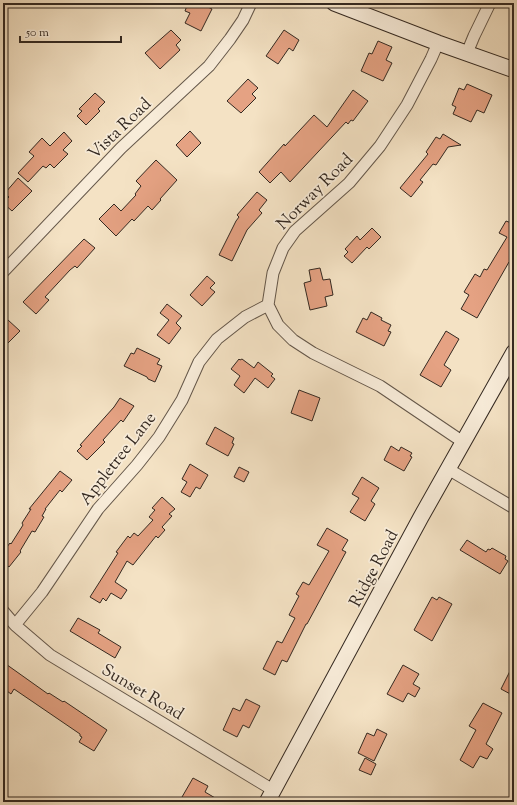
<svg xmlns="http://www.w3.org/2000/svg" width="517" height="805" font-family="'Sorts Mill Goudy',serif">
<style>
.building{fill:#e5a283;stroke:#342921}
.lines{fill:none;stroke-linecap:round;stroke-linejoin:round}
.minor-casing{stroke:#64574a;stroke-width:13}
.secondary-casing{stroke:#342921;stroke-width:17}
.minor{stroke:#f8ecd9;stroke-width:11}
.secondary{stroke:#f8ecd9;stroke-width:15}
.labels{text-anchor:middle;stroke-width:3.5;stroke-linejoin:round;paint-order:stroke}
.street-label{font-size:17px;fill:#342921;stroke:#f8ecd9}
</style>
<rect width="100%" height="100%" fill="#f4e2c4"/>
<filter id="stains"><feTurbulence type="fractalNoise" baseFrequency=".005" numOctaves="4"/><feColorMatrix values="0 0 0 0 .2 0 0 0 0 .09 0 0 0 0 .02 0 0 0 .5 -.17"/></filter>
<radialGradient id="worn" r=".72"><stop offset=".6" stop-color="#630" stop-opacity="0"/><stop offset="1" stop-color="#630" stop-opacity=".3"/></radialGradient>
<!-- building -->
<path class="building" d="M188 3H200L212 9 201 31 185 23 190 13 185 11Z
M171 30 181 40 176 45 180 50 160 69 145 53Z
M284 30 299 40 293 51 289 48 278 64 266 56Z
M378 41 392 47 386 60 392 63 383 81 361 71 369 53 372 54Z
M248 79 258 88 252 94 256 98 241 113 227 101Z
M467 84 492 95 484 113 477 110 471 122 453 114 456 107 452 105 459 88 464 90Z
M353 90 368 101 353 121 351 120 348 124 346 122 290 182 281 172 270 183 259 172 284 144 285 146 314 115 327 127Z
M95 93 105 102 98 109 100 111 86 125 77 116 82 111 79 109Z
M190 131 201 143 187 157 176 145Z
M64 132 72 141 63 150 68 154 54 168 50 164 46 168 43 166 28 182 18 173 34 156 29 152 42 138 50 146Z
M443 134 461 145 448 147 436 165 433 164 420 180 423 182 411 197 400 188 428 154 426 152 436 137 440 139Z
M156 160 177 180 160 199 161 200 152 210 148 206 134 221 132 219 116 236 99 219 114 204 121 211 136 195 135 194 141 186 136 181Z
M18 178 32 191 12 211 3 203 9 197 5 193Z
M257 192 267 200 259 210 262 213 247 230 232 261 219 255 236 221 239 217 237 215Z
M506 221 514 224V256L510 262H509L477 318 461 309 469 295 464 292 475 274 480 277 484 269 487 270 507 237 499 233Z
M372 228 381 237 369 249 367 247 352 263 344 256 348 252 345 249 357 236 360 240Z
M84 239 95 248 77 268 75 266 70 270 45 297 49 300 36 314 23 302Z
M320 268 323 280 330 279 333 295 325 297 327 306 310 310 304 283 311 281 309 270Z
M207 276 215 283 210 288 215 292 202 306 190 295Z
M167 304 182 316 176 323 181 328 169 344 157 335 169 320 160 313Z
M371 312 382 318 381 320 391 325 388 331 391 332 384 346 356 332 363 318 367 320Z
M8 320 20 331 3 348V325Z
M446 331 459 339 444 365 451 370 441 387 420 375Z
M137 348 160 359 157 364 162 366 155 382 148 379 147 377 124 366 131 353 134 354Z
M239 359 240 360 242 359 254 368 258 362 273 374 271 376 275 379 268 388 255 378 244 393 234 385 240 376 231 369Z
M299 390 320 398 312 421 291 413Z
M120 398 134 406 123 422 121 420 103 440 105 442 87 460 77 451 82 446 80 445 114 407Z
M215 427 234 438 232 443 234 444 228 456 206 444Z
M391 446 399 451 401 447 412 453 410 456 412 457 404 471 384 460Z
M190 464 208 475 200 489 196 487 190 497 181 492 187 482 182 479Z
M239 467 249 472 244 482 234 477Z
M60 471 72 480 62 492 60 490 45 509H46L42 516 44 517 35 532 32 531 20 551 21 552 9 567 3 562V552L10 543 11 544 23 525 22 523 31 509H29Z
M362 477 379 488 371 501 375 504 365 521 350 512 359 498 352 494Z
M162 497 175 509 169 514 172 516 162 527 165 530 158 538 156 536 133 565 127 561 115 582 127 590 121 599 111 593 106 601 103 598 100 603 90 597 118 553 116 552 128 536 130 538 134 533 138 536 153 520 149 517 155 510 152 508Z
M327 528 348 540 342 550 346 552 307 624H306L287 662 282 660 275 675 263 669 277 641 282 643 295 618 289 615 299 596 296 594 303 582 309 585 329 551 317 545Z
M467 540 486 552 488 549 490 550 492 548 506 556 505 559 508 561 500 574 460 550Z
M432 597 437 600 439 597 452 604 432 641 414 630Z
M78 618 100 630 98 633 121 647 115 658 70 631Z
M3 662 48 694 49 693 63 702 64 701 107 730 94 751 79 742 82 737 80 736V734L14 689 11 694 3 688Z
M514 663V696L501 689Z
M403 665 419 674 413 684 420 688 415 697 408 693 403 702 387 694Z
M246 699 260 706 249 728 243 725 237 737 223 730 233 708 240 711Z
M483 703 502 713 486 744 493 749 487 759 480 756 473 768 460 760 476 730 469 726Z
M377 729 387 734 374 761 358 753 367 733 374 736Z
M365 758 376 764 371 775 359 770Z
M193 778 208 786 205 792 222 802H191L182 797Z"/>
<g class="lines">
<defs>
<path id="minor" d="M438 43 431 59 407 105 380 146 349 183 295 231 283 248 273 273 268 305 278 325 293 340 313 353 380 386 463 442
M467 53 474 36 490 3
M3 272 121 148 209 66 230 39 243 20 251 3
M448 469 514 508
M3 611 15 625 50 655 273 790
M15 625 42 592 98 509 137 465 159 437 182 400 199 362 217 339 245 317 268 305"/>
<path id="secondary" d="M334 3 438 43 514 70
M267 802 421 517 514 352"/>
</defs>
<!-- minor casing -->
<use href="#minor" class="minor-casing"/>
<!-- secondary casing -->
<use href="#secondary" class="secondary-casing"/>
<!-- minor -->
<use href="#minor" class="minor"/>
<!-- secondary -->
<use href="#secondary" class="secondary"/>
</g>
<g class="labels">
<!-- street labels -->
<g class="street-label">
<text transform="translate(119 128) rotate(-44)" y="6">Vista Road</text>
<text transform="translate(314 191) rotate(-45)" y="6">Norway Road</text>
<text transform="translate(117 458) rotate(-52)" y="6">Appletree Lane</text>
<text transform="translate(373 568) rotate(-62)" y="6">Ridge Road</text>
<text transform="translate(143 691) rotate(31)" y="6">Sunset Road</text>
</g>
</g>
<!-- margin -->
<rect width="517" height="805" fill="none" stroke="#f4e2c4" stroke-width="16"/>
<rect x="4" y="4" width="509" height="797" fill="none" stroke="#342921" stroke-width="2"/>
<rect x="8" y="8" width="501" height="789" fill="none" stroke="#342921"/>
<!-- scale -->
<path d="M20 36v6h101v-6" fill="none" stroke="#342921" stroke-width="2"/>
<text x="26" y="36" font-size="12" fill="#342921" stroke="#f8ecd9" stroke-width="3" paint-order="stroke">50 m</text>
<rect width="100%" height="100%" filter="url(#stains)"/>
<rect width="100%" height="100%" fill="url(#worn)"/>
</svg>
